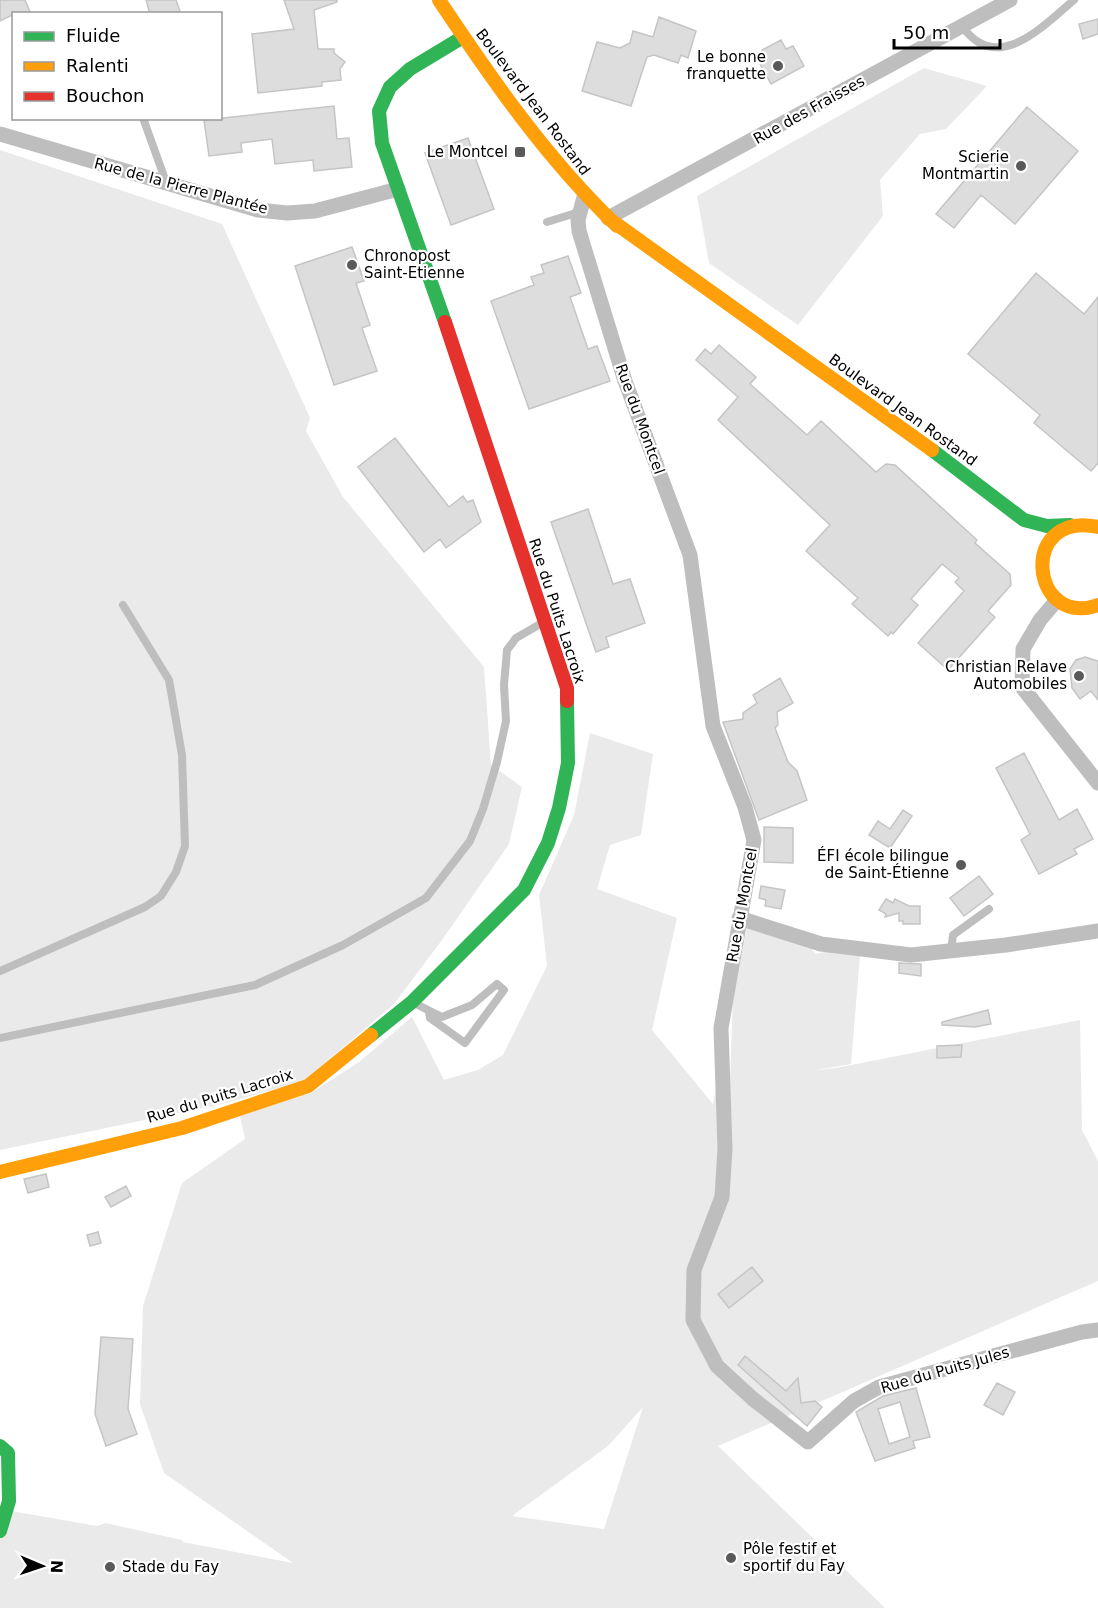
<svg xmlns="http://www.w3.org/2000/svg" width="1098" height="1608" font-family="'DejaVu Sans',sans-serif">
<style>
.green{fill:#eaeaea;fill-rule:evenodd}
.building{fill:#ddd;stroke:#c5c5c5;stroke-width:1.5;fill-rule:evenodd}
.lines{fill:none;stroke-linecap:round;stroke-linejoin:round}
.lane{stroke:#bebebe;stroke-width:8}
.street{stroke:#bebebe;stroke-width:15}
.fast{stroke:#30b455;stroke-width:14}
.slow{stroke:#ff9f0a;stroke-width:14}
.jam{stroke:#e5322d;stroke-width:14}
.poi-dot{fill:#595959;stroke:#fff;stroke-width:2}
.labels{text-anchor:middle;stroke-width:4.5;stroke-linejoin:round;paint-order:stroke}
.poi-label{font-size:15px;fill:#000;stroke:#fff;text-anchor:end}
.street-label{font-size:15px;fill:#000;stroke:#fff}
</style>
<rect width="100%" height="100%" fill="#fff"/>
<!-- green -->
<path class="green" d="M924 68 987 86 946 129 920 134 880 180 883 216 798 325 709 263 697 196Z
M0 150 222 224 310 418 306 431 343 497 484 667 491 765 522 787 509 844 442 940 394 1004 304 1081 222 1104 0 1150Z
M590 733 653 754 641 835 610 845 597 889 677 918 652 1030 713 1104 717 1083 730 1081 733 997 747 927 807 944 816 954 824 952V949L860 956 851 1064 811 1071 841 1067 1080 1020 1082 1130 1098 1161V1281L718 1446 885 1608H0V1509L97 1526 105 1523 182 1540 183 1542 293 1563 164 1473 140 1404 143 1306 182 1183 245 1139 240 1116 311 1093 359 1062 412 1017 444 1080 478 1070 503 1055 547 966 539 895 574 815ZM643 1407 604 1529 512 1516 608 1446Z"/>
<!-- building -->
<path class="building" d="M0 0H25L31 14H14L0 21Z
M146 0H176L181 14H150Z
M284 0H337V2L314 10 318 49H334V53L345 62 340 69 341 80 322 82V86L258 93 252 34 294 29Z
M659 17 696 31 688 58 681 55 678 63 654 55 647 57 631 106 582 91 597 42 620 48 630 43 633 31 653 37Z
M1098 19V34L1083 39 1079 24Z
M781 40 786 49 793 46 804 66 771 84 760 64 767 60 762 50Z
M334 106 337 139 349 138 352 167 314 171 313 160 275 164 272 139 241 143 242 152 209 156 204 120Z
M1027 107 1078 151 1015 224 981 195 954 228 936 214Z
M468 138 494 209 451 225 425 153Z
M352 247 364 281 356 283 370 325 362 328 377 371 334 385 295 266Z
M568 256 581 293 570 297 588 349 597 346 610 381 529 409 491 301 534 285 531 277 544 273 541 265Z
M1036 273 1084 314 1098 297V463L1091 471 1034 423 1040 415 968 354Z
M719 345 756 377 750 384 807 435 821 421 876 472 886 464 895 465 977 540 975 543 1010 574 1011 585 988 611 995 617 948 670 918 643 964 591 955 582 959 578 942 564 911 599 918 605 893 634 891 632 888 636 852 604 858 598 806 551 830 525 718 420 738 397 696 360 705 349 711 354Z
M395 438 449 507 463 496 467 502 473 500 481 522 446 548 440 539 424 552 358 467Z
M588 509 613 584 630 579 645 623 606 637 609 647 596 652 551 522Z
M1085 657 1098 661V700L1091 691 1080 699 1072 688 1070 669 1076 660Z
M780 678 793 703 777 712 778 725 775 728 788 762 797 771 807 800 759 820 723 722 743 719V713L757 703 753 695Z
M1024 753 1059 820 1077 809 1093 839 1074 849 1077 854 1039 874 1021 840 1030 834 996 768Z
M903 810 912 816 890 848 869 835 878 821 890 829Z
M764 827 793 828V863L764 862Z
M979 876 993 894 964 916 950 898Z
M761 886 785 890 781 909 765 906 766 900 759 898Z
M886 899 893 903 895 899 909 906H920V924H903V921H899V913L885 917 886 914 879 910Z
M899 963 921 964V976L899 973Z
M988 1010 991 1024 975 1027 942 1025V1022Z
M962 1045 961 1057 937 1058V1046Z
M46 1174 49 1187 28 1193 24 1179Z
M126 1186 131 1196 111 1207 105 1197Z
M98 1232 101 1243 90 1246 87 1235Z
M752 1267 763 1281 729 1308 718 1294Z
M101 1337 133 1339 128 1409 137 1434 106 1446 95 1414Z
M745 1356 786 1391 798 1378 801 1403 815 1401 822 1407 807 1426 738 1365Z
M997 1383 1015 1392 1003 1415 984 1405Z
M916 1388 930 1437 913 1441 915 1448 875 1461 856 1412 883 1396ZM900 1402 910 1437 889 1444 878 1409Z"/>
<g class="lines">
<!-- lane -->
<path class="lane" d="M962 26C997 76 1043 26 1074 0
M143 118 166 182
M547 222 579 212
M951 951 953 935 989 909
M0 971 145 907 161 896 176 872 185 846 182 755 169 680 123 605
M414 1003 442 1017 472 1005 497 984 504 990 465 1043 430 1018 429 1012
M0 1038 255 985 343 945 426 898 470 841 483 809 497 762 506 721 504 685 507 650 516 638 542 623"/>
<!-- street -->
<path class="street" d="M0 134 258 210 287 213 315 211 398 189
M584 197 578 220 579 231 625 381 690 555 713 726 745 807 754 840 721 1028 725 1149 722 1197 694 1270 693 1320 717 1366 753 1399 808 1442 854 1401 879 1387 1082 1332 1098 1330
M608 218 1010 0
M1057 600 1040 620 1023 649 1022 687 1098 783
M739 918 821 944 911 955 1006 945 1098 931"/>
<!-- fast -->
<path class="fast" d="M445 322 382 143 379 111 390 87 410 69 463 37
M932 450 1024 520 1047 526 1070 525
M371 1035 412 1002 524 890 548 843 559 808 568 763 567 701
M0 1446 8 1453 9 1501 0 1531"/>
<!-- slow -->
<path class="slow" d="M439 0C493 81 547 159 617 226
M608 218 932 450
M1098 527C1018 510 1030 629 1098 605
M0 1172 182 1128 308 1086 371 1035"/>
<!-- jam -->
<path class="jam" d="M445 322 567 688V701"/>
</g>
<!-- markers -->
<g class="poi-dot">
<circle cx="778" cy="66" r="6"/>
<rect x="514" y="146" width="12" height="12" rx="3"/>
<circle cx="1021" cy="166" r="6"/>
<circle cx="352" cy="265" r="6"/>
<circle cx="1079" cy="676" r="6"/>
<circle cx="961" cy="865" r="6"/>
<circle cx="731" cy="1558" r="6"/>
<circle cx="110" cy="1567" r="6"/>
</g>
<g class="labels">
<!-- poi labels -->
<g class="poi-label">
<text x="766" y="62">Le bonne<tspan x="766" dy="17">franquette</tspan></text>
<text x="508" y="157">Le Montcel</text>
<text x="1009" y="162">Scierie<tspan x="1009" dy="17">Montmartin</tspan></text>
<text x="364" y="261" text-anchor="start">Chronopost<tspan x="364" dy="17">Saint-Etienne</tspan></text>
<text x="1067" y="672">Christian Relave<tspan x="1067" dy="17">Automobiles</tspan></text>
<text x="949" y="861">ÉFI école bilingue<tspan x="949" dy="17">de Saint-Étienne</tspan></text>
<text x="743" y="1554" text-anchor="start">Pôle festif et<tspan x="743" dy="17">sportif du Fay</tspan></text>
<text x="122" y="1572" text-anchor="start">Stade du Fay</text>
</g>
<!-- street labels -->
<g class="street-label">
<text transform="translate(533 102) rotate(53)" y="5">Boulevard Jean Rostand</text>
<text transform="translate(809 110) rotate(-29)" y="5">Rue des Fraisses</text>
<text transform="translate(181 186) rotate(15)" y="5">Rue de la Pierre Plantée</text>
<text transform="translate(903 410) rotate(36)" y="5">Boulevard Jean Rostand</text>
<text transform="translate(640 419) rotate(70)" y="5">Rue du Montcel</text>
<text transform="translate(557 611) rotate(72)" y="5">Rue du Puits Lacroix</text>
<text transform="translate(742 905) rotate(-80)" y="5">Rue du Montcel</text>
<text transform="translate(220 1096) rotate(-17)" y="5">Rue du Puits Lacroix</text>
<text transform="translate(945 1370) rotate(-16)" y="5">Rue du Puits Jules</text>
</g>
</g>
<!-- legend -->
<rect x="12" y="12" width="210" height="108" fill="#ffffff" stroke="#999999" stroke-width="1.5"/>
<rect x="24" y="32" width="30" height="9" fill="#30b455" stroke="#999999" stroke-width="1.5"/>
<text x="66" y="42" font-size="18" fill="#000000">Fluide</text>
<rect x="24" y="62" width="30" height="9" fill="#ff9f0a" stroke="#999999" stroke-width="1.5"/>
<text x="66" y="72" font-size="18" fill="#000000">Ralenti</text>
<rect x="24" y="92" width="30" height="9" fill="#e5322d" stroke="#999999" stroke-width="1.5"/>
<text x="66" y="102" font-size="18" fill="#000000">Bouchon</text>
<!-- north arrow -->
<g transform="translate(42 1566) rotate(92)" stroke="#ffffff" stroke-width="4.5" paint-order="stroke">
<path d="M0-4.5L10 22L0 15L-10 22Z" fill="#000000"/>
<text y="-9" font-size="16" font-weight="bold" text-anchor="middle" fill="#000000">N</text>
</g>
<!-- scale -->
<path d="M894 39v9h106v-9" fill="none" stroke="#000000" stroke-width="3"/>
<text x="903" y="39" font-size="18" fill="#000000" stroke="#ffffff" stroke-width="4.5" paint-order="stroke">50 m</text>
</svg>
